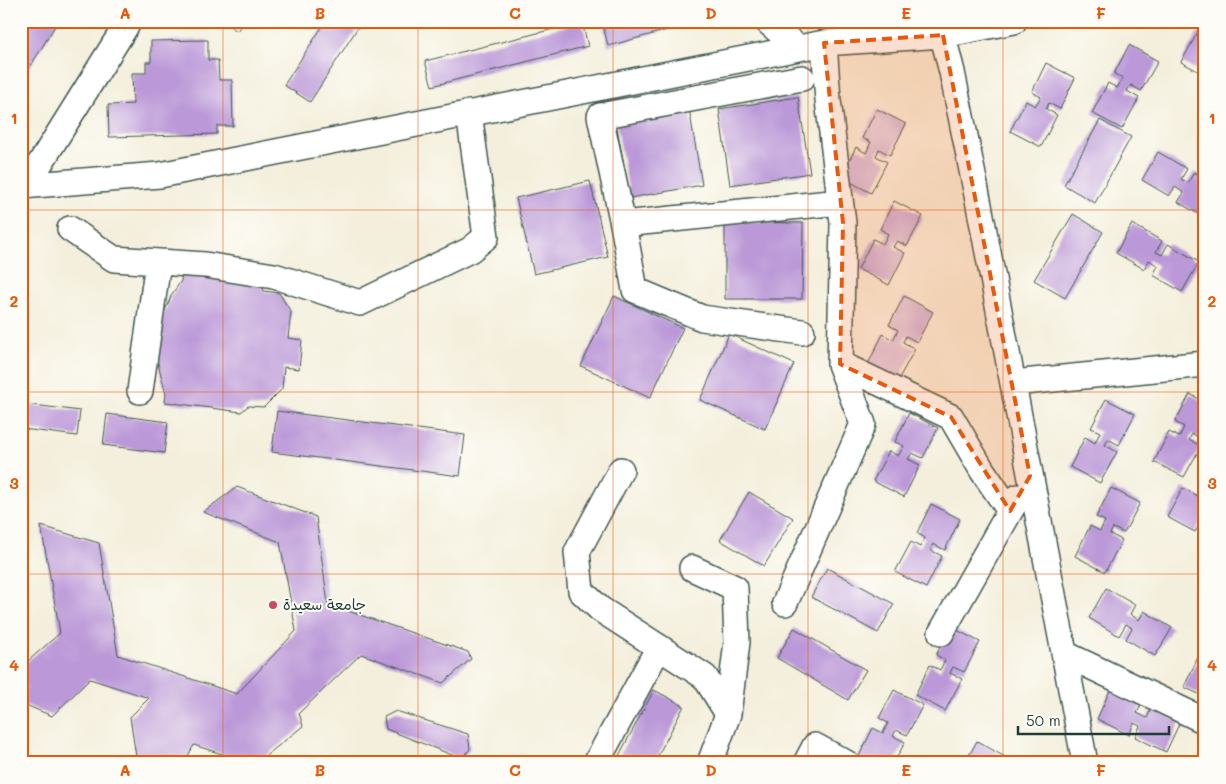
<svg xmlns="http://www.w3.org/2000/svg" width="1226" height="784" font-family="Mali,'Playpen Sans Arabic',sans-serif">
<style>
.building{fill:#bb99d8}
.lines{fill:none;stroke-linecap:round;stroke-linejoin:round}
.minor-casing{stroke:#3f584d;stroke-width:28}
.minor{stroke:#fff;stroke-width:25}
.marked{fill:#e8590c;fill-opacity:0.2;stroke:#e8590c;stroke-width:4;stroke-dasharray:10 6;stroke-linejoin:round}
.grid{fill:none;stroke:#e8590c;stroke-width:1;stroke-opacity:0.55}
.poi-dot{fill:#d1495b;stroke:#fdfcf7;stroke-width:2}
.labels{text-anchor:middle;stroke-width:4;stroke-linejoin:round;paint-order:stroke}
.poi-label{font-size:15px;fill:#1f3d34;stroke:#fdfcf7;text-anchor:start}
.neatline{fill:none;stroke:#e8590c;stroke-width:2}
.grid-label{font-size:16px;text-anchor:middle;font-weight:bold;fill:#e8590c}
</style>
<rect width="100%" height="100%" fill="#fdfcf7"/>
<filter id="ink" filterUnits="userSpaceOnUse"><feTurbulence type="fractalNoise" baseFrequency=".02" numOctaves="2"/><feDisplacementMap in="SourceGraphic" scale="10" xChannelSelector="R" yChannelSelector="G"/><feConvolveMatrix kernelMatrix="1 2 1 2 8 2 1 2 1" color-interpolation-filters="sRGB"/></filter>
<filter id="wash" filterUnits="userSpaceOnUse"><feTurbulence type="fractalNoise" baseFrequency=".0096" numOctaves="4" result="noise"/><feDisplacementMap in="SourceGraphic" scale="20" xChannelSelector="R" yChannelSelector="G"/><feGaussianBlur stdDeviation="1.12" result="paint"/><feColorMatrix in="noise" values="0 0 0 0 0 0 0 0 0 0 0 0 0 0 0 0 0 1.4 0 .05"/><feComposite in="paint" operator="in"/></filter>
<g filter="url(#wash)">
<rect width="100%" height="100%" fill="#f4efdc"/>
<g id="blocks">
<!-- building -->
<path class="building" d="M25 21H58L27 72 21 68V28Z
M222 21H244L237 31Z
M326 21H362L310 102 284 85Z
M602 21H697V22L608 46Z
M582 22 588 46 432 86 425 61Z
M1198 32 1205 36V75L1181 62Z
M208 40V60H218L219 80H232L233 126H217V134L109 137 108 105 133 104 132 73H146V62H151V41Z
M1129 45 1158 61 1141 91 1131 85 1127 91 1139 98 1122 129 1092 113 1108 83 1117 88 1123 78 1114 74Z
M1046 63 1075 78 1060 109 1049 103 1046 109 1057 115 1041 147 1010 131 1026 101 1035 106 1041 97 1032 92Z
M798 97 810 173 730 185 719 109Z
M689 108 702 185 630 198 616 122Z
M877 109 906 124 890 155 879 149 876 156 887 162 871 193 841 177 856 147 866 153 871 142 862 138Z
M1100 120 1131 137 1095 203 1064 185Z
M1158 152 1187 169 1181 179 1188 183 1194 172 1205 178V218L1178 202 1184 193 1175 187 1169 196 1142 180Z
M590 181 608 257 534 274 516 198Z
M894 201 923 216 907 246 897 241 893 247 905 253 889 285 858 269 873 239 883 244 888 234 880 229Z
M1073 214 1103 232 1065 298 1034 280Z
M725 222 803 223 802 299H725Z
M1132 224 1162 241 1156 252 1162 255 1168 244 1199 262 1182 292 1153 275 1158 266 1149 260 1144 269 1116 253Z
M182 273 260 281 264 291 279 293 291 312 288 338 302 340 299 369 284 367 282 389 264 407 248 406 241 412 165 402 166 394 156 356 163 315 172 294 181 281Z
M614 296 683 328 650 398 581 366Z
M904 296 933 312 917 342 906 336 903 342 915 349 898 380 868 364 883 334 893 340 898 330 889 325Z
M729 334 794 364 765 429 700 400Z
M1190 394 1205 402V436L1203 439 1192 434 1189 440 1201 446 1184 477 1154 462 1169 432 1179 437 1184 427 1175 422Z
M1106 399 1135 414 1119 445 1108 439 1105 445 1117 452 1100 483 1070 467 1085 437 1095 443 1100 432 1091 428Z
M26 404 80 411 77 436 23 429Z
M277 411 465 435 460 476 272 452Z
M909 413 938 428 923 458 912 453 908 459 920 465 904 497 873 481 889 451 898 456 904 446 895 442Z
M107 414 168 422 164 453 103 445Z
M237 487 316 517 328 604 468 652 471 659 443 683 361 654 299 713 303 726 257 763H249L194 745 184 763H137L130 717 149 698 90 679 52 716 21 703V667L60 633 41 526 99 543 118 655 237 694 296 631 280 542 203 512Z
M1111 488 1140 503 1124 533 1113 528 1110 534 1122 540 1105 572 1075 556 1090 526 1100 531 1105 521 1096 517Z
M1183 488 1205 500V526L1200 524 1195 532 1167 517Z
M749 492 793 518 764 566 720 540Z
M931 504 960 519 945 550 933 544 930 550 942 556 926 588 895 572 911 542 920 547 925 538 917 533Z
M827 568 894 604 878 633 811 597Z
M1106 588 1135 605 1130 614 1139 620 1144 611 1172 628 1155 656 1126 639 1132 628 1126 624 1119 636 1089 618Z
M951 627 980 642 964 672 953 667 950 673 962 679 945 711 915 695 930 665 940 670 945 660 936 655Z
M794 628 866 670 848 700 777 658Z
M1199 655 1205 658V697L1184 687Z
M1111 688 1142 703 1137 713 1147 718 1151 709 1180 722 1166 752 1135 737 1140 726 1134 723 1129 735 1097 719Z
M654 690 684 706 654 763H615Z
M894 690 923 705 907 735 896 730 893 736 905 742 894 763H868L858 758 873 728 883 733 888 723 879 718Z
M396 711 468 734 470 749 462 759 386 729 384 717Z
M977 741 1005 757 1002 763H965Z"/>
</g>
</g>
<g filter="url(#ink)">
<use href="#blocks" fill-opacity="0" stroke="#3f584d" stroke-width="1"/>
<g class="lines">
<defs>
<path id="minor" d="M767 21 798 48
M939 21 952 72 979 205 1085 763
M824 43 828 100 843 223 840 364 951 417 982 470 1010 511
M21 186 160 175 824 43 943 35 1014 21
M26 186 129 21
M623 224 840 202
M70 229 114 259 205 265 274 276 360 303 470 250 486 237 469 113
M802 332 702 318 635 290 623 224 600 116 802 78
M1013 383 1205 364
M140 391 158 262
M621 470 577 552 581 591 600 609 705 677 728 714
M692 568 735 588 737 642 728 714 710 763
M785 603 863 424 840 364
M941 633 1018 497
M1065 654 1205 721
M596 763 659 647
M806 763 815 746 846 763"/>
</defs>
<!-- minor casing -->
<use href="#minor" class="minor-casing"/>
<!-- minor -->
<use href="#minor" class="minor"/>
</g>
</g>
<!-- marked area -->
<path class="marked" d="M943 35 1030 476 1010 511 951 417 840 364 843 223 824 43Z"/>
<!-- grid -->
<path class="grid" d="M223 21V763M418 21V763M613 21V763M808 21V763M1003 21V763M21 210H1205M21 392H1205M21 574H1205"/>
<!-- markers -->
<circle class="poi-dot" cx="273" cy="605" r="5"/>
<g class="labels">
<!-- poi labels -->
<g class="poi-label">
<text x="283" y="610">جامعة سعيدة</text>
</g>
</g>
<!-- margin -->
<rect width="1226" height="784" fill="none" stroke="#fdfcf7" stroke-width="55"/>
<!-- scale -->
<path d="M1018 726v8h151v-8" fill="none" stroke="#1f3d34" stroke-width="2.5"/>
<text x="1026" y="726" font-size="15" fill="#1f3d34" stroke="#fdfcf7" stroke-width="4" paint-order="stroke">50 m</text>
<rect x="28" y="28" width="1170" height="728" class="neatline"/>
<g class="grid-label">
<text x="125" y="19">A</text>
<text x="320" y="19">B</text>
<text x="515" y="19">C</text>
<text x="711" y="19">D</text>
<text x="906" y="19">E</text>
<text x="1101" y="19">F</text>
<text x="14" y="124">1</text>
<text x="1212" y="124">1</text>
<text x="14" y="307">2</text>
<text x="1212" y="307">2</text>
<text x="14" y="489">3</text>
<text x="1212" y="489">3</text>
<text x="14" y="671">4</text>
<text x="1212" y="671">4</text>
<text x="125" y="776">A</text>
<text x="320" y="776">B</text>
<text x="515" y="776">C</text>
<text x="711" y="776">D</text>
<text x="906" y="776">E</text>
<text x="1101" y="776">F</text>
</g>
</svg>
